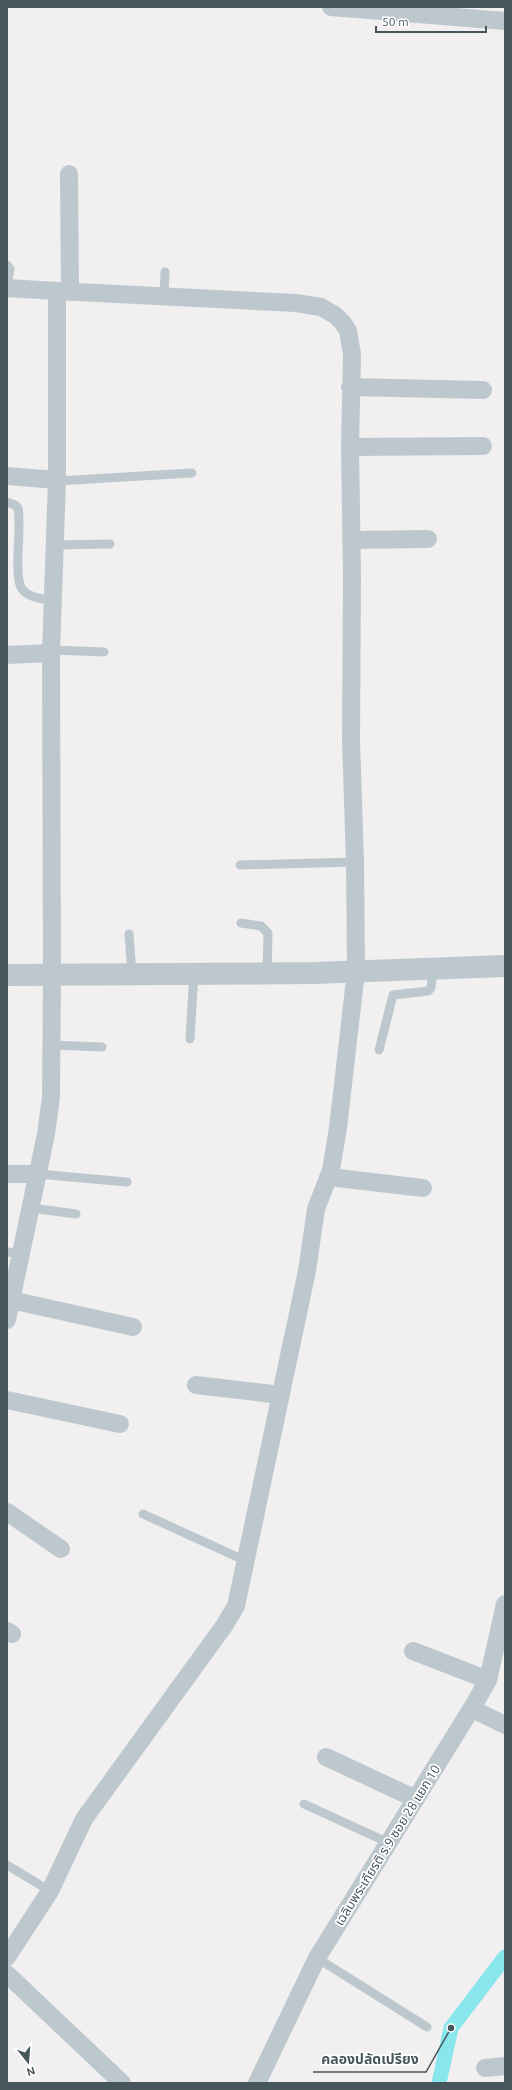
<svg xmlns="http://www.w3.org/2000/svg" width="512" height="2090" font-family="Ubuntu,'Noto Sans Thai',sans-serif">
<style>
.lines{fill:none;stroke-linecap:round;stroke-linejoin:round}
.canal{stroke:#89e6ed;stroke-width:15}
.service{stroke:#bdc8ce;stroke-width:9}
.minor{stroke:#bdc8ce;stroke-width:18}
.tertiary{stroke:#bdc8ce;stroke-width:22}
.labels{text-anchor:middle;stroke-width:3.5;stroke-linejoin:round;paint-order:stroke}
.street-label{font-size:13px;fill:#47555c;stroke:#fff}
.leader{fill:none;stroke:#47555c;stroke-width:1.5}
.callout-dot{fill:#47555c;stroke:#fff;stroke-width:1.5}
.callout-label{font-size:14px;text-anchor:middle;font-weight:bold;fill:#47555c;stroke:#fff;stroke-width:3.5;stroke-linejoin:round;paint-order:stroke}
</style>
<rect width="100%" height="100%" fill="#f1efef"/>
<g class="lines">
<!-- canal -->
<path class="canal" d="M439 2083 451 2028 505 1957"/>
<!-- service -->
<path class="service" d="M7 265 10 269 7 286
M164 296 165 272
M57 481 192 473
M7 502 15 505 18 508C22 527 13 577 22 589 29 598 43 599 53 601
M55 545 110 544
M52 650 104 652
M240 865 355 862
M241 923 261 926 268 933 267 973
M129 934 132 974
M190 1039 194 974
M51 1045 102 1047
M379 1050 393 995 428 991 431 988 433 969
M38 1174 127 1182
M31 1208 76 1214
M7 1252 22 1253
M143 1514 246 1561
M304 1804 389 1843
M7 1865 50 1891
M317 1958 427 2027"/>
<!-- minor -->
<path class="minor" d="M331 7 505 21
M69 174 70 291
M7 288 57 291V480L51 653 52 974 51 1097 46 1134 7 1320
M350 387 483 390
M350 447 483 446
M7 476 57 480
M351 540 428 539
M7 655 51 653
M7 1174H38
M329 1177 423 1188
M11 1300 133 1327
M196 1385 281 1395
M7 1400 120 1424
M7 1512 61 1549
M7 1631 12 1634
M413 1651 488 1680
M472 1709 505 1725
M326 1757 416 1799
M7 1957 50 1891 84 1819 224 1626 236 1606 307 1271 316 1209 331 1170 338 1128 356 971 355 862 351 740 352 575 350 447 352 354 348 331 343 323 335 315 321 307 296 303 57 291
M7 1974 122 2083
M485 2068 505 2066
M257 2083 317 1958 475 1703 488 1680 505 1604"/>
<!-- tertiary -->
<path class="tertiary" d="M7 975 314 973 505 966"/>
</g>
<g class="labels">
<!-- street labels -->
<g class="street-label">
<text transform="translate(387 1845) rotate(-58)" y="5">เฉลิมพระเกียรติ ร.9 ซอย 28 แยก 10</text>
</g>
</g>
<!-- callouts -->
<path class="leader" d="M451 2028L426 2072H313"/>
<circle class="callout-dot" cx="451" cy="2028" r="4"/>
<g class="callout-label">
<text x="370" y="2064">คลองปลัดเปรียง</text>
</g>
<!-- border -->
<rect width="512" height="2090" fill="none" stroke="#47555c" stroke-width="16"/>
<!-- north arrow -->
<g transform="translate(28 2062) rotate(163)" stroke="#ffffff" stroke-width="3" paint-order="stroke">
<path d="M0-3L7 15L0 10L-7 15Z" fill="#47555c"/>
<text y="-6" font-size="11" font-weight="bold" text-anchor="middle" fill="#47555c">N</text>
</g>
<!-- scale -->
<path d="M376 26v6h110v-6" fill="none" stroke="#47555c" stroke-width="2"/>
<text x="382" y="26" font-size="12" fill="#47555c" stroke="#ffffff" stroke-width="3" paint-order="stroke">50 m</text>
</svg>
